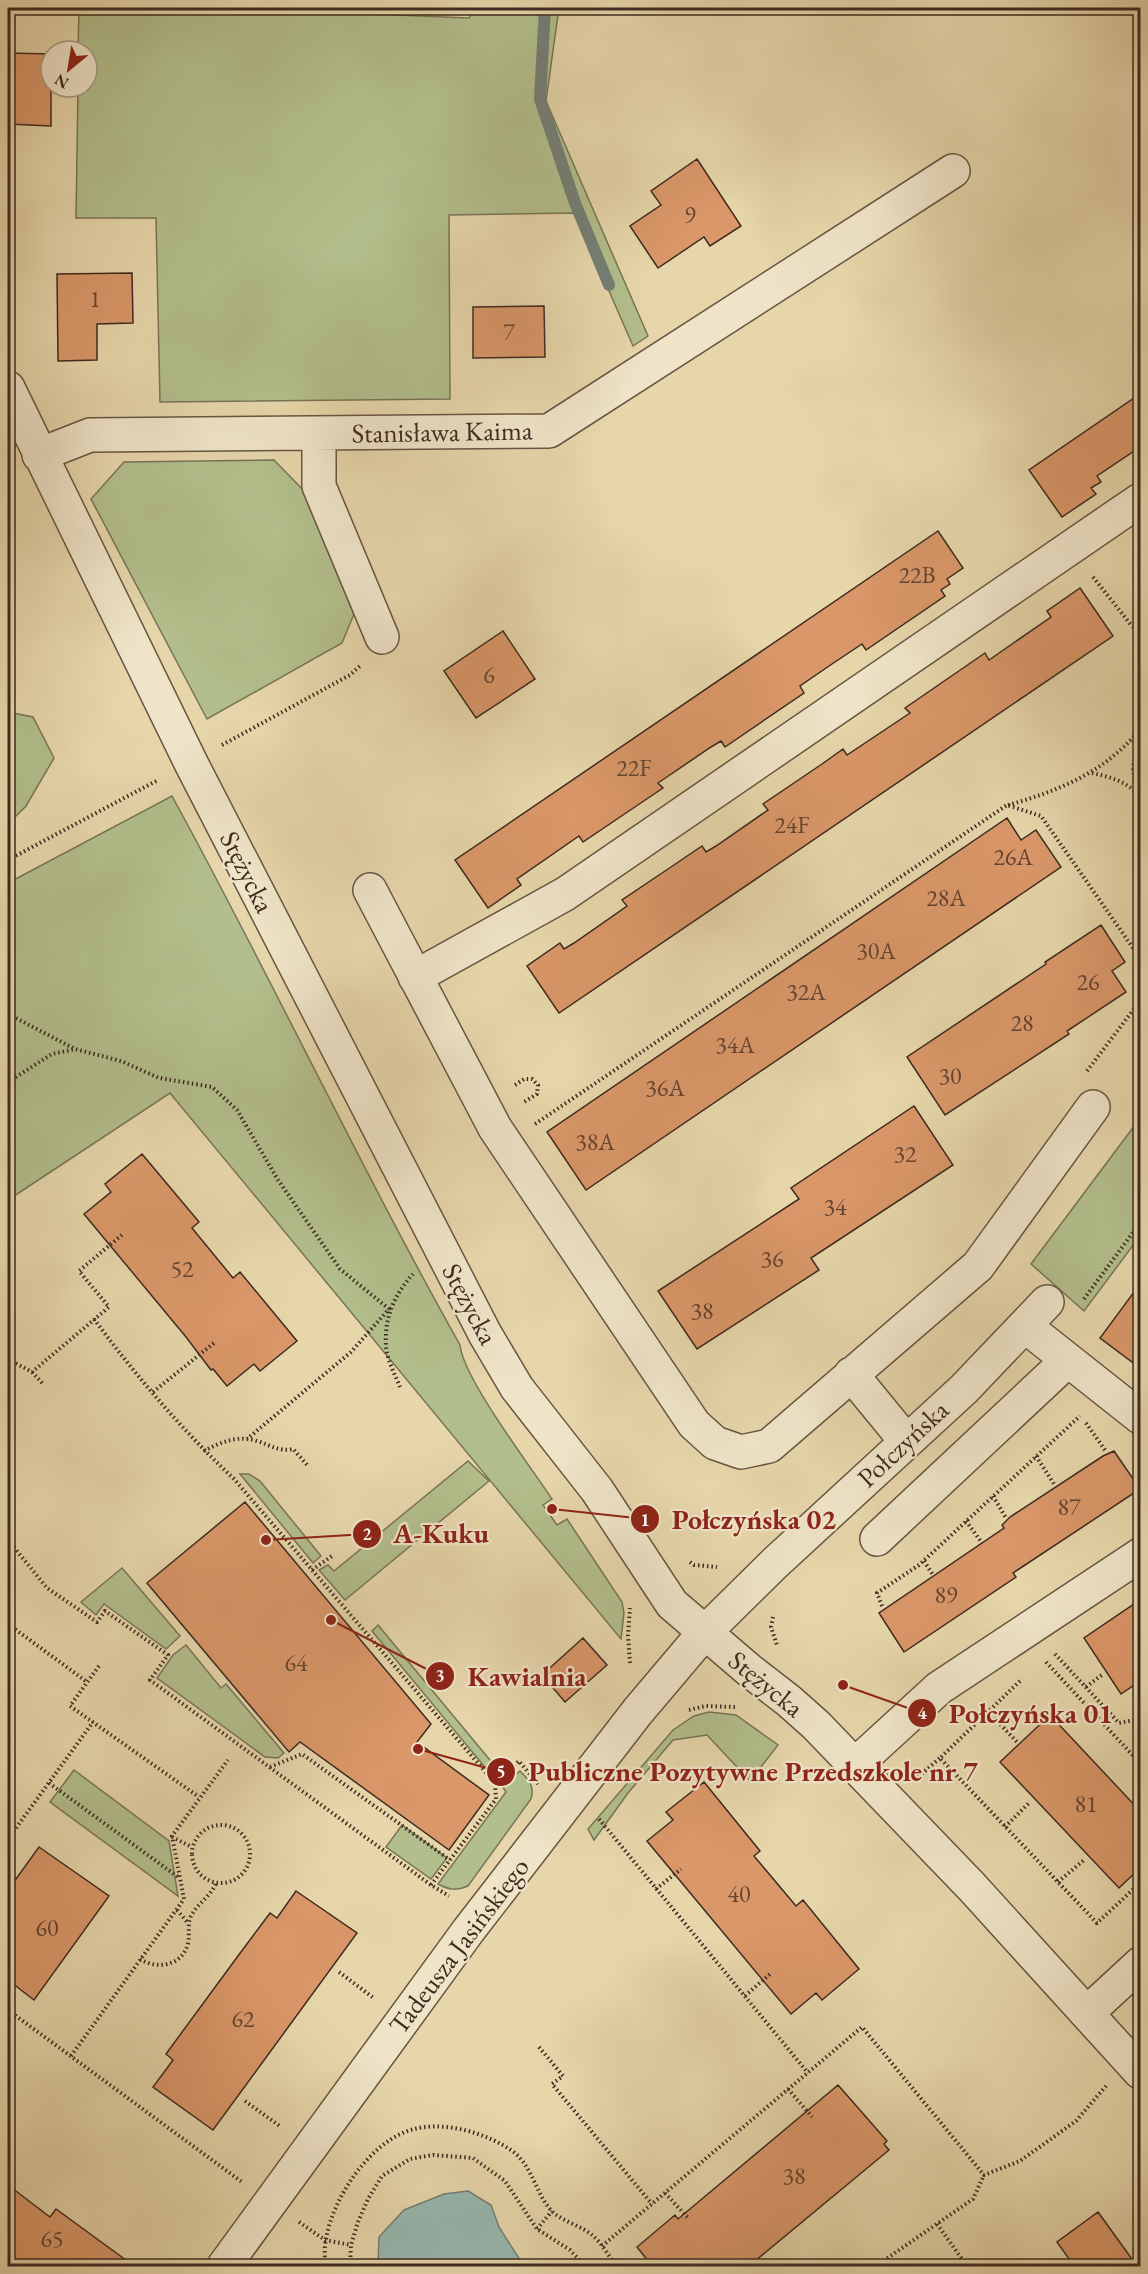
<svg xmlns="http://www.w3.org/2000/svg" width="1148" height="2274" font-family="'EB Garamond',serif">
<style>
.green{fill:#b2be8b;stroke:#787456;stroke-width:1.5}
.water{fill:#97b8b0;stroke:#737f76;stroke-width:1.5}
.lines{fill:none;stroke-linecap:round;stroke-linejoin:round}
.stream{stroke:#737f76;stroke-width:12}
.building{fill:#da9769;stroke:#3d2a20;stroke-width:1.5}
.minor-casing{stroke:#675542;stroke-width:36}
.path{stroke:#3d2a20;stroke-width:4;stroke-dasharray:1.5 3;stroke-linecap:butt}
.minor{stroke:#efe4c8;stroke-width:33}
.labels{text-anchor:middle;stroke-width:4.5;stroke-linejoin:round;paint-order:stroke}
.number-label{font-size:24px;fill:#644532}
.street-label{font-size:27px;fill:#3d2a20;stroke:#efe4c8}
.leader{fill:none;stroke:#8f2418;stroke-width:2}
.callout-dot{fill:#8f2418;stroke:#efe4c8;stroke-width:2}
.mark-label{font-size:18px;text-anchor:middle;font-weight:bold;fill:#fff}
.callout-label{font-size:28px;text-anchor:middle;font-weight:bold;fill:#8f2418;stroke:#efe4c8;stroke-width:4.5;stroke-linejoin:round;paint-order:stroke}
</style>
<rect width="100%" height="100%" fill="#e6d6aa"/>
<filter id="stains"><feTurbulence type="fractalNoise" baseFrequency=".00333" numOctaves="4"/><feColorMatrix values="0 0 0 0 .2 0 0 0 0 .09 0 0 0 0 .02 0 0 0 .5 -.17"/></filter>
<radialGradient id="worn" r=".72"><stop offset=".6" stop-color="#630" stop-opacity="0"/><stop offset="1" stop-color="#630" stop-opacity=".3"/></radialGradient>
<!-- green -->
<path class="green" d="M79 8H224L469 18 475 8H559L546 101 648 336 633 346 575 213 449 215 450 399 160 402 156 218H76L78 87H87V51H78Z
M274 460 308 495 356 609 342 643 207 719 91 499 124 462Z
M8 712 33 717 54 758 26 806 8 824Z
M172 796C271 977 359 1165 460 1345 463 1378 531 1467 552 1499L543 1505 557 1525 567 1519 622 1602 624 1613 621 1639 170 1093 8 1200V883Z
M1140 1113V1236L1084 1311 1031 1264 1132 1129Z
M468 1461 489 1481 345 1600 319 1570 328 1565 334 1571Z
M240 1474H249L260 1481 321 1556 313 1563Z
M122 1568 180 1636 166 1649 104 1604 96 1615 81 1602Z
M378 1625 499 1771 493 1777 372 1631Z
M186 1645 221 1688 226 1684 284 1753 278 1758 265 1757 157 1678 173 1655Z
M709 1712 736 1715 778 1745 750 1781 707 1735 673 1740 628 1793 594 1840 588 1829 673 1730 694 1716Z
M74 1770 169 1841 178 1896 50 1802Z
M520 1771C529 1780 535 1786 531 1799L468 1886C457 1891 449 1890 438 1884L506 1792 502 1786Z
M402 1825 447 1858 431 1879 386 1847Z"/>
<!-- water -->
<path class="water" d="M468 2191 491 2205 499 2227 520 2260 537 2266H378L379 2237 404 2210 444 2194Z"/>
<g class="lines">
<!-- stream -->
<path class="stream" d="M545 8 540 99 575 203 609 285"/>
</g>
<!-- building -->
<path class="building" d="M8 53 51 54V126L8 124Z
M697 159 741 226 710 246 704 237 658 268 630 226 661 205 651 191Z
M132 273 133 323 97 324V360L58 361 57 274Z
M544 306 545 357 473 358V307Z
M1140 394V447L1097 476 1101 482 1091 488 1096 494 1062 517 1029 470Z
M938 531 963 568 947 579 950 584 941 590 945 596 866 650 862 644 829 666 800 686 804 693 725 747 721 741 711 747 658 783 663 788 583 842 579 836 517 879 521 885 488 908 455 860Z
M1080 588 1113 636 559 1013 527 966 560 943 564 949 574 943 627 906 622 900 668 869 702 846 706 852 716 846 768 810 763 804 822 764 843 749 847 755 910 713 905 708 985 653 989 660 1051 617 1047 611Z
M503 631 535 679 476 718 444 671Z
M1007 818 1021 840 1036 830 1061 867 586 1190 547 1132Z
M1101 925 1125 962 1112 971 1126 992 1067 1031 1069 1034 945 1115 907 1057 1046 964 1045 962Z
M914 1106 953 1165 811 1258 819 1270 697 1349 658 1291 799 1199 791 1188Z
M142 1154 199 1222 192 1228 233 1278 240 1272 297 1341 260 1371 254 1364 227 1386 213 1369 211 1370 186 1337 84 1214 111 1192 105 1184Z
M1140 1284V1368L1100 1338Z
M1114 1451 1140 1489 1013 1573 1016 1577 904 1652 879 1613 1004 1528 1002 1525 1010 1517 1103 1456Z
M245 1502 431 1724 417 1742 489 1795 449 1850 300 1742 289 1752 147 1583Z
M1140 1600V1681L1121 1694 1084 1638Z
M583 1638 607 1665 565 1702 542 1675Z
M1050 1715 1140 1811V1868L1119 1888 1000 1762Z
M704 1782 760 1851 754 1856 796 1906 803 1900 859 1969 822 2000 816 1993 791 2014 647 1841 673 1820 666 1812Z
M39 1847 109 1896 34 2000 8 1980V1890Z
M296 1891 357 1933 213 2130 153 2087 173 2060 166 2054 235 1960 270 1913 277 1918Z
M838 2085 887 2141 884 2144 889 2150 749 2266H652L637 2247 675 2215 678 2219Z
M8 2185 50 2217 56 2209 134 2266H8Z
M1098 2212 1137 2266H1074L1057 2242Z"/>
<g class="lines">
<defs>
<path id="minor" d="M8 388 191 763 485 1334 517 1388 597 1490 672 1604 749 1670 789 1701 816 1725 972 1887 1140 2072
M319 434V486L382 637
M39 455 90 435 549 431 953 171
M370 890 495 1128 694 1424 715 1443 741 1452 769 1446 978 1266 1093 1107
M415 977 565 894 1140 500
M1025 1326 1068 1360
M851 1374 906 1441
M877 1539 1068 1360 1140 1417
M855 1765 939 1688 1140 1555
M1087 2013 1140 1964
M224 2266 468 1931 638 1711 704 1633 775 1563 964 1389 1047 1302"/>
</defs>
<!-- minor casing -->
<use href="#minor" class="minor-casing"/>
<!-- path -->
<path class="path" d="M1093 577 1132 626 1140 631
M222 745 350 675 361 665
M1092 773C1110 777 1130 782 1140 798
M1136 792 1133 768 1138 732 1137 705 1140 693
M1008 805C1059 791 1107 771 1140 729
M8 860 158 780
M8 1014 75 1049 121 1061 159 1078 212 1087 237 1110 278 1180 340 1269 389 1309 351 1352 247 1439
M1087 1071 1140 1001
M8 1082 52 1054 75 1049
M515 1085 524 1079H532L538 1085 537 1094 524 1102
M535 1124 1007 805 1041 816 1140 958
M1084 1299 1140 1223
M94 1319C136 1376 183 1431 234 1479L495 1783 519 1761 538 1784
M8 1359 32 1372 109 1307 79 1271 123 1234
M32 1372 43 1384
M400 1387C395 1375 387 1359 386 1347 384 1318 394 1295 413 1274
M153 1392 214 1343
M1086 1423 1105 1450
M204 1451C221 1442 237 1435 257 1441 270 1445 279 1452 293 1449L308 1466
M1036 1456 1054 1484
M993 1496 1006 1518
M966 1521 982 1543
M8 1540 47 1588 97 1622 105 1611 168 1655 150 1680 431 1885 449 1896
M924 1561 933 1575
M690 1562 694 1565 717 1567
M312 1570 332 1556
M882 1606 877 1593 919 1565 1080 1416
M773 1617 771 1627 777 1645
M8 1624 87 1682
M1055 1654 1119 1723 1140 1719
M1046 1662 1140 1763
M630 1663 628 1635 630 1608
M99 1666 70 1706 199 1797
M1020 1681 940 1758 1097 1923 1140 1883
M1086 1687 1103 1674
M689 1710 705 1706 735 1707
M988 1711 1017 1742
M270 1767 302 1754 450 1860
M918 1777 940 1758
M49 1783 178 1877
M599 1819 808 2073
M192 1854a29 29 0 1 1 58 0a29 29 0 1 1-58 0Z
M1005 1827 1029 1803
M172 1837 192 1847
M8 1839 93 1722
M1058 1882 1084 1860
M431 1885 496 1799 495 1783
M656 1889 681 1869
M177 1910 188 1923
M140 1959C157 1970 183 1966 188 1943 190 1933 187 1925 191 1916 198 1903 211 1896 216 1883
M339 1972 375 1999
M745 1996 770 1974
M8 2010 242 2182
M539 2047 563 2076 552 2084 652 2204
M71 2056 184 1899 172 1836 228 1760
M788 2089 812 2117
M245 2101 281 2127
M665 2193 689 2219
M299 2222 325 2240 351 2245
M937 2224 967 2266
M537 2229 552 2211
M602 2246 862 2027 984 2175 1020 2161 1076 2121 1106 2086
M325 2266C325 2258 324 2248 326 2239 333 2197 371 2140 414 2129 446 2121 485 2133 511 2150 534 2166 536 2198 555 2214 566 2222 580 2226 591 2234 601 2242 609 2256 616 2266
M350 2266 351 2245 358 2222 368 2199 382 2176 410 2159 433 2155 473 2158 505 2181 537 2229 570 2250 585 2266
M876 2266 973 2199 984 2175"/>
<!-- minor -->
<use href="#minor" class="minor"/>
</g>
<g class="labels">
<!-- number labels -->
<g class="number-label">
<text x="690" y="223">9</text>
<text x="95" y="307">1</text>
<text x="509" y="340">7</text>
<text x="917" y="583">22B</text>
<text x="489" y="683">6</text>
<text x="634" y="776">22F</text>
<text x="792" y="833">24F</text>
<text x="1013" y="865">26A</text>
<text x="946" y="906">28A</text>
<text x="876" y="959">30A</text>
<text x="1088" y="990">26</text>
<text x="806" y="1000">32A</text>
<text x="1022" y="1031">28</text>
<text x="735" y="1053">34A</text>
<text x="950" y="1084">30</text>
<text x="665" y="1096">36A</text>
<text x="595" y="1150">38A</text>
<text x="905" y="1162">32</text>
<text x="835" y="1215">34</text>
<text x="772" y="1267">36</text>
<text x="182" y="1277">52</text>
<text x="702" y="1319">38</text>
<text x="1069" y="1515">87</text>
<text x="946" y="1603">89</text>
<text x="296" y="1671">64</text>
<text x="1086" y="1812">81</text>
<text x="739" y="1902">40</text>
<text x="47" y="1936">60</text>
<text x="243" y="2027">62</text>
<text x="794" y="2184">38</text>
<text x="52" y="2247">65</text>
</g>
<!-- street labels -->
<g class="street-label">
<text transform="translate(442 432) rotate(-1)" y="9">Stanisława Kaima</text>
<text transform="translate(247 872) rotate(63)" y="9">Stężycka</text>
<text transform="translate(470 1304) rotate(62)" y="9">Stężycka</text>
<text transform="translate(903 1444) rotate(-43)" y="9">Połczyńska</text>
<text transform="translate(766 1684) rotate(39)" y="9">Stężycka</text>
<text transform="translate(459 1946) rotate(-53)" y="9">Tadeusza Jasińskiego</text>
</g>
</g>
<!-- callouts -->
<path class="leader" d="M552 1509L645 1519M266 1540L367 1534M331 1620L440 1676M843 1685L922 1713M418 1749L501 1772"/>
<g class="callout-dot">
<circle cx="552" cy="1509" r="6"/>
<circle cx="266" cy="1540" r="6"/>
<circle cx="331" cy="1620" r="6"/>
<circle cx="843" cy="1685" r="6"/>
<circle cx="418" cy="1749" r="6"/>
<circle cx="645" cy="1519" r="15"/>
<circle cx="367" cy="1534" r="15"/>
<circle cx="440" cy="1676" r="15"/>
<circle cx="922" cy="1713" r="15"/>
<circle cx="501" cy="1772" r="15"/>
</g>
<g class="mark-label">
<text x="645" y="1526">1</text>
<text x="367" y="1540">2</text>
<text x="440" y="1682">3</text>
<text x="922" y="1719">4</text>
<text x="501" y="1778">5</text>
</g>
<g class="callout-label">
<text x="754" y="1529">Połczyńska 02</text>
<text x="441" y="1543">A-Kuku</text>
<text x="527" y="1686">Kawialnia</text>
<text x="1031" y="1723">Połczyńska 01</text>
<text x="753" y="1781">Publiczne Pozytywne Przedszkole nr 7</text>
</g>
<!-- margin -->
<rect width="1148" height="2274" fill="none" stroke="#e6d6aa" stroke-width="30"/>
<rect x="9" y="9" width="1130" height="2256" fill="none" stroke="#3d2a20" stroke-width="3"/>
<rect x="15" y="15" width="1118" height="2244" fill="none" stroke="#3d2a20" stroke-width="1.5"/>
<!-- north arrow -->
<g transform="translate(69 69) rotate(210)"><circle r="28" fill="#efe4c8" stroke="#a89a85" stroke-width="1.5"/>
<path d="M0-4.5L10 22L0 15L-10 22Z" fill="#8f2418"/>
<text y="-9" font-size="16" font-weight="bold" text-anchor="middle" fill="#3d2a20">N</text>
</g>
<rect width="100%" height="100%" filter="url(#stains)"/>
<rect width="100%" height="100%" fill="url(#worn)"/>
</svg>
